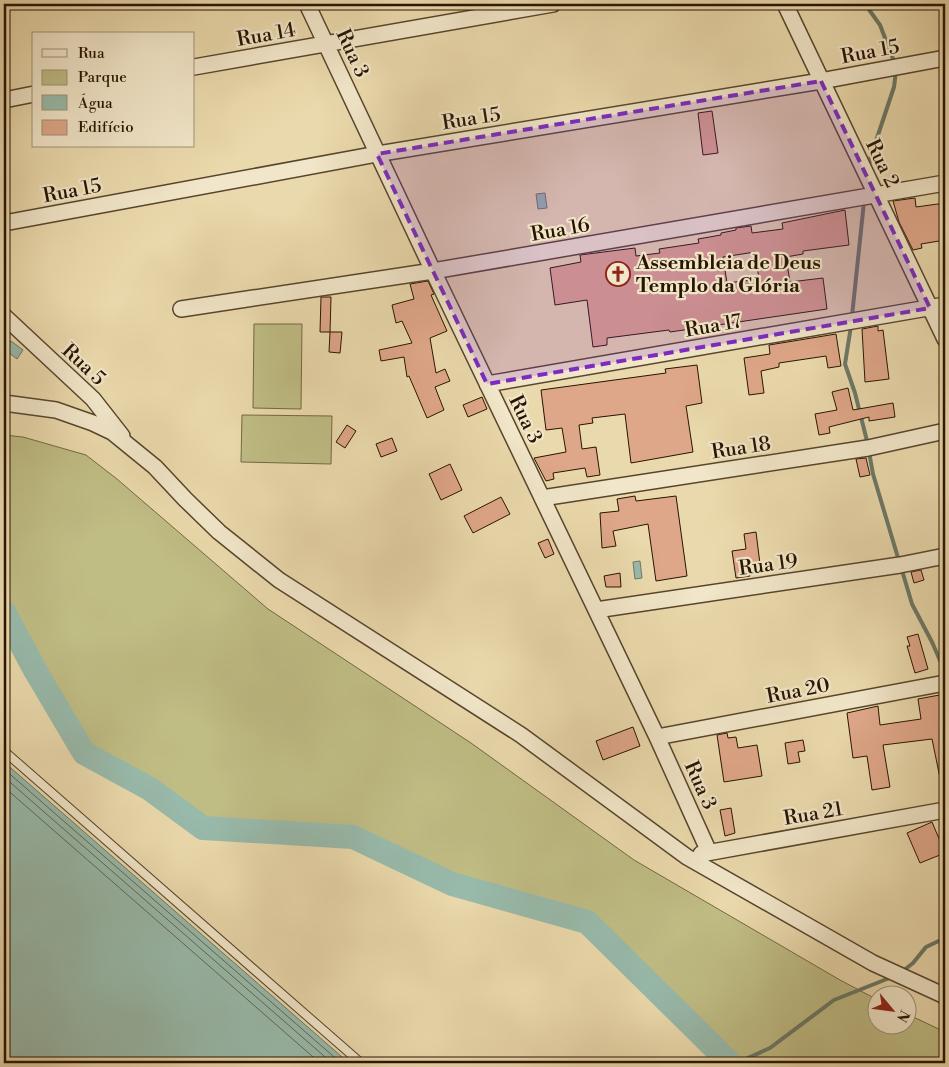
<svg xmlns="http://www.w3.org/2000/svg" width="949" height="1067" font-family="'Libre Bodoni',serif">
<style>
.green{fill:#bfbc84;stroke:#746842}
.water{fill:#98baab;stroke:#6b7867}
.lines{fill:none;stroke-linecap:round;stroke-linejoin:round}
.shore{stroke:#606756;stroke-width:1}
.stream{stroke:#6b7867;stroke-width:4}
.river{stroke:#98baab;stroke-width:24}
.building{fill:#dfa789;stroke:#281401;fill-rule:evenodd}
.service-casing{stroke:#58452c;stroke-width:10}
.minor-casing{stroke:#58452c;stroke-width:18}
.service{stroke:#f1e6c9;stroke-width:8}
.minor{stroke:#f1e6c9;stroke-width:15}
.marked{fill:#7b2cbf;fill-opacity:0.2;stroke:#7b2cbf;stroke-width:4;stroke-dasharray:10 6;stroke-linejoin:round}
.labels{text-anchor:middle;stroke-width:4.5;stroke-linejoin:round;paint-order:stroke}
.street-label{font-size:20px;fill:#281401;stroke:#f1e6c9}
.poi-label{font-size:20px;font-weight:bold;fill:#281401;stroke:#f1e6c9;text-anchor:start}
</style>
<rect width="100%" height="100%" fill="#ead9ac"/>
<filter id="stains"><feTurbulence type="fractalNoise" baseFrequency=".004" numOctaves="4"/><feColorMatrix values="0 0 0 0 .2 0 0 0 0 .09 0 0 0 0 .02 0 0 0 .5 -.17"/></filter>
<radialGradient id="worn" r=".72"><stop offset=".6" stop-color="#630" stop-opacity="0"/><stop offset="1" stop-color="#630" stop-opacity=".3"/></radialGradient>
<!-- green -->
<path class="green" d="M254 324H302L301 409 253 408Z
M242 415 332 416 331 464 241 462Z
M4 435 23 437 86 455 117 479 268 609 471 743 634 860 840 980 876 999V1024H906L907 1014 945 1032V1063H730L587 922 452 884 353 837 203 828 150 789 84 753 35 670 4 612Z"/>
<!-- water -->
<path class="water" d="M545 193 547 208 538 209 536 194Z
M11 341 23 350 17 359 4 349Z
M640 561 642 578 635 579 633 562Z
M4 762 349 1063H4Z"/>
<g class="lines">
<!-- shore -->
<path class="shore" d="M4 769 341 1063
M4 777 332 1063
M4 787 320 1063"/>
<!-- stream -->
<path class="stream" d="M865 4 880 25 895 64
M869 167 870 159 894 87 896 71
M852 316 864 202
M851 326 845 364 855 393 868 445
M869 452 873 474 899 561
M901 567 912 604 932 642 945 672
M903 971 913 963 926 947 945 938
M737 1063 770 1048 834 1000 892 977"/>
<!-- river -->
<path class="river" d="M4 612 35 670 84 753 150 789 203 828 353 837 452 884 587 922 730 1063"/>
</g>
<!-- building -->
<path class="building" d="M712 111 718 153 703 155 698 113Z
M915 198 916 207 945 203V240L921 244 922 248 913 250 899 222 893 201Z
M845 210 849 245 803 251V254L786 257 790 282 823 278 827 309 670 332 669 330 607 338V345L593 347 587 300 555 305 550 268 581 262 580 255 635 248 636 256 660 253 659 249 699 243 698 239 721 235V233L736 230V228L751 226 752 233 783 229 782 223ZM755 252 759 279 727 283 723 257Z
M428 281 434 294 431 295 447 331 430 338 436 373 445 369 450 381 435 387 444 410 427 418 409 376 407 377 404 357 381 361 379 350 412 343 402 321 396 323 392 305 414 299 410 284Z
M321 297H331L330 332H320Z
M878 326V331L883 330 889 379 865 382 862 329Z
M330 332H342L340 353 329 352Z
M836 334 841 366 828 368 826 356 779 363V367L761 371 764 393 749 395 744 358 770 354 769 345Z
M697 365 702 403 686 406 693 452 631 463 625 414 592 418 593 423 579 425 582 449 596 447 600 475 587 477 585 468 553 473 554 479 546 481 534 458 566 452 562 428 546 430 541 390 666 373 665 369Z
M848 388 853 410 893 403 895 417 869 421V417L829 427 830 433 819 435 815 414 837 410 832 392Z
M482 397 487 409 468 417 463 405Z
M347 425 356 431 345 448 336 442Z
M392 438 397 451 381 457 376 444Z
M866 458 870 475 860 477 856 459Z
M450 464 462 490 441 500 429 474Z
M635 496 636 501 676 496 687 576 656 581 648 524 613 531 616 546 602 548 600 513 619 511 617 499Z
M501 497 510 514 473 533 464 516Z
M756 532 760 564 748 566 750 576 736 578 732 551 746 549 744 534Z
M548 539 554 554 545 558 538 543Z
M921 570 924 580 914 583 911 572Z
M620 573 621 587H606L604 576Z
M918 634 928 669 915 673 907 646H910L907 637Z
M945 694V777L940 778 932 739 883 745 890 787 872 790 867 756 853 758 847 713 878 706 880 725 921 719 918 699Z
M633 727 640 746 603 760 596 741Z
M727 733 728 738 736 737 738 748 757 745 762 776 724 782 717 735Z
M803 740 805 751 798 752 800 762 788 764 785 743Z
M731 808 735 833 725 836 720 810Z
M932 822 945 853 920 863 907 833Z"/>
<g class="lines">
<defs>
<path id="service" d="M4 751 361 1063"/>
<path id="minor" d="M307 4 433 271 657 737 709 852
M785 4 945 339
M194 67 553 4
M4 100 34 94
M4 223 377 154 821 81 945 58
M181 309 433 271 945 183
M4 316 93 399 122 436
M487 384 945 305
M4 403 56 410 93 423 112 432 155 467 185 499 219 532 279 580 521 735 687 857 873 963 945 996
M542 498 868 448 945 431
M596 610 900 565 945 556
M657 737 945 683
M701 854 945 810"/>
</defs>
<!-- service casing -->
<use href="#service" class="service-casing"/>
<!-- minor casing -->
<use href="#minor" class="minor-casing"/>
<!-- service -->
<use href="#service" class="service"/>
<!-- minor -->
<use href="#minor" class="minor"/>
</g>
<!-- marked area -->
<path class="marked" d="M821 81 930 308 487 384 377 154Z"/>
<!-- icons -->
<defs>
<symbol id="church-ring" viewBox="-11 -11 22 22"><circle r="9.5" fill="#f1e6c9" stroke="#8f2418" stroke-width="1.5"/><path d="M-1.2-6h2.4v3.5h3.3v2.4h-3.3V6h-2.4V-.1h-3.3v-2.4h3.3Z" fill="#8f2418"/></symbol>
</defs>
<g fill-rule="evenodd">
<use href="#church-ring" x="604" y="260" width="28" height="28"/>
</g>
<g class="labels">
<!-- street labels -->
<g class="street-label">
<text transform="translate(266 34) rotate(-10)" y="7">Rua 14</text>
<text transform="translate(870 51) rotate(-11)" y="7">Rua 15</text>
<text transform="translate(353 53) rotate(65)" y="7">Rua 3</text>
<text transform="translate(471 118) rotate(-9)" y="7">Rua 15</text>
<text transform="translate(883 163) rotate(64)" y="7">Rua 2</text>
<text transform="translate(72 190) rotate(-11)" y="7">Rua 15</text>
<text transform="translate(560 229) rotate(-10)" y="7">Rua 16</text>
<text transform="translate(713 325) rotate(-10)" y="7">Rua 17</text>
<text transform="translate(84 364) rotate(43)" y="7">Rua 5</text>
<text transform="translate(526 419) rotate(64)" y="7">Rua 3</text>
<text transform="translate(741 447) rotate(-9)" y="7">Rua 18</text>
<text transform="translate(768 564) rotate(-8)" y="7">Rua 19</text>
<text transform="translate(798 690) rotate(-11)" y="7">Rua 20</text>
<text transform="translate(701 785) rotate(66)" y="7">Rua 3</text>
<text transform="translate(813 813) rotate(-10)" y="7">Rua 21</text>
</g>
<!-- poi labels -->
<g class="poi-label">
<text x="636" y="269">Assembleia de Deus<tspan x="636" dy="23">Templo da Glória</tspan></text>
</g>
</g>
<!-- margin -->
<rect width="949" height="1067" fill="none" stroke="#ead9ac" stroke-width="20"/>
<rect x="5" y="5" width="939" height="1057" fill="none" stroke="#281401" stroke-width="2.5"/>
<rect x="10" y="10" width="929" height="1047" fill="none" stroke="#281401"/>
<!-- legend -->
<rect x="32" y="32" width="162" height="115" fill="#f1e6c9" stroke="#a19279"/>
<rect x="42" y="49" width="25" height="8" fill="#f1e6c9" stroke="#a19279"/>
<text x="78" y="58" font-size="15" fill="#281401">Rua</text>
<rect x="42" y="70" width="25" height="15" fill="#bfbc84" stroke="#a19279"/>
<text x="78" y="82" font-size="15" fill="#281401">Parque</text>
<rect x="42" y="95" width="25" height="15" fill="#98baab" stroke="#a19279"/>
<text x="78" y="108" font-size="15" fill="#281401">Água</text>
<rect x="42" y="120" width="25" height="15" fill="#dfa789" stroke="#a19279"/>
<text x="78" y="132" font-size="15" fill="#281401">Edifício</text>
<!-- north arrow -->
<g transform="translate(892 1010) rotate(119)"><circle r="24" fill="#f1e6c9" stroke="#a19279"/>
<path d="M0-4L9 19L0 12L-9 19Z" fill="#8f2418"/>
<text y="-8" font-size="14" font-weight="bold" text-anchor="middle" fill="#281401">N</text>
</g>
<rect width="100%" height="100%" filter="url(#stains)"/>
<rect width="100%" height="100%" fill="url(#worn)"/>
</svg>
